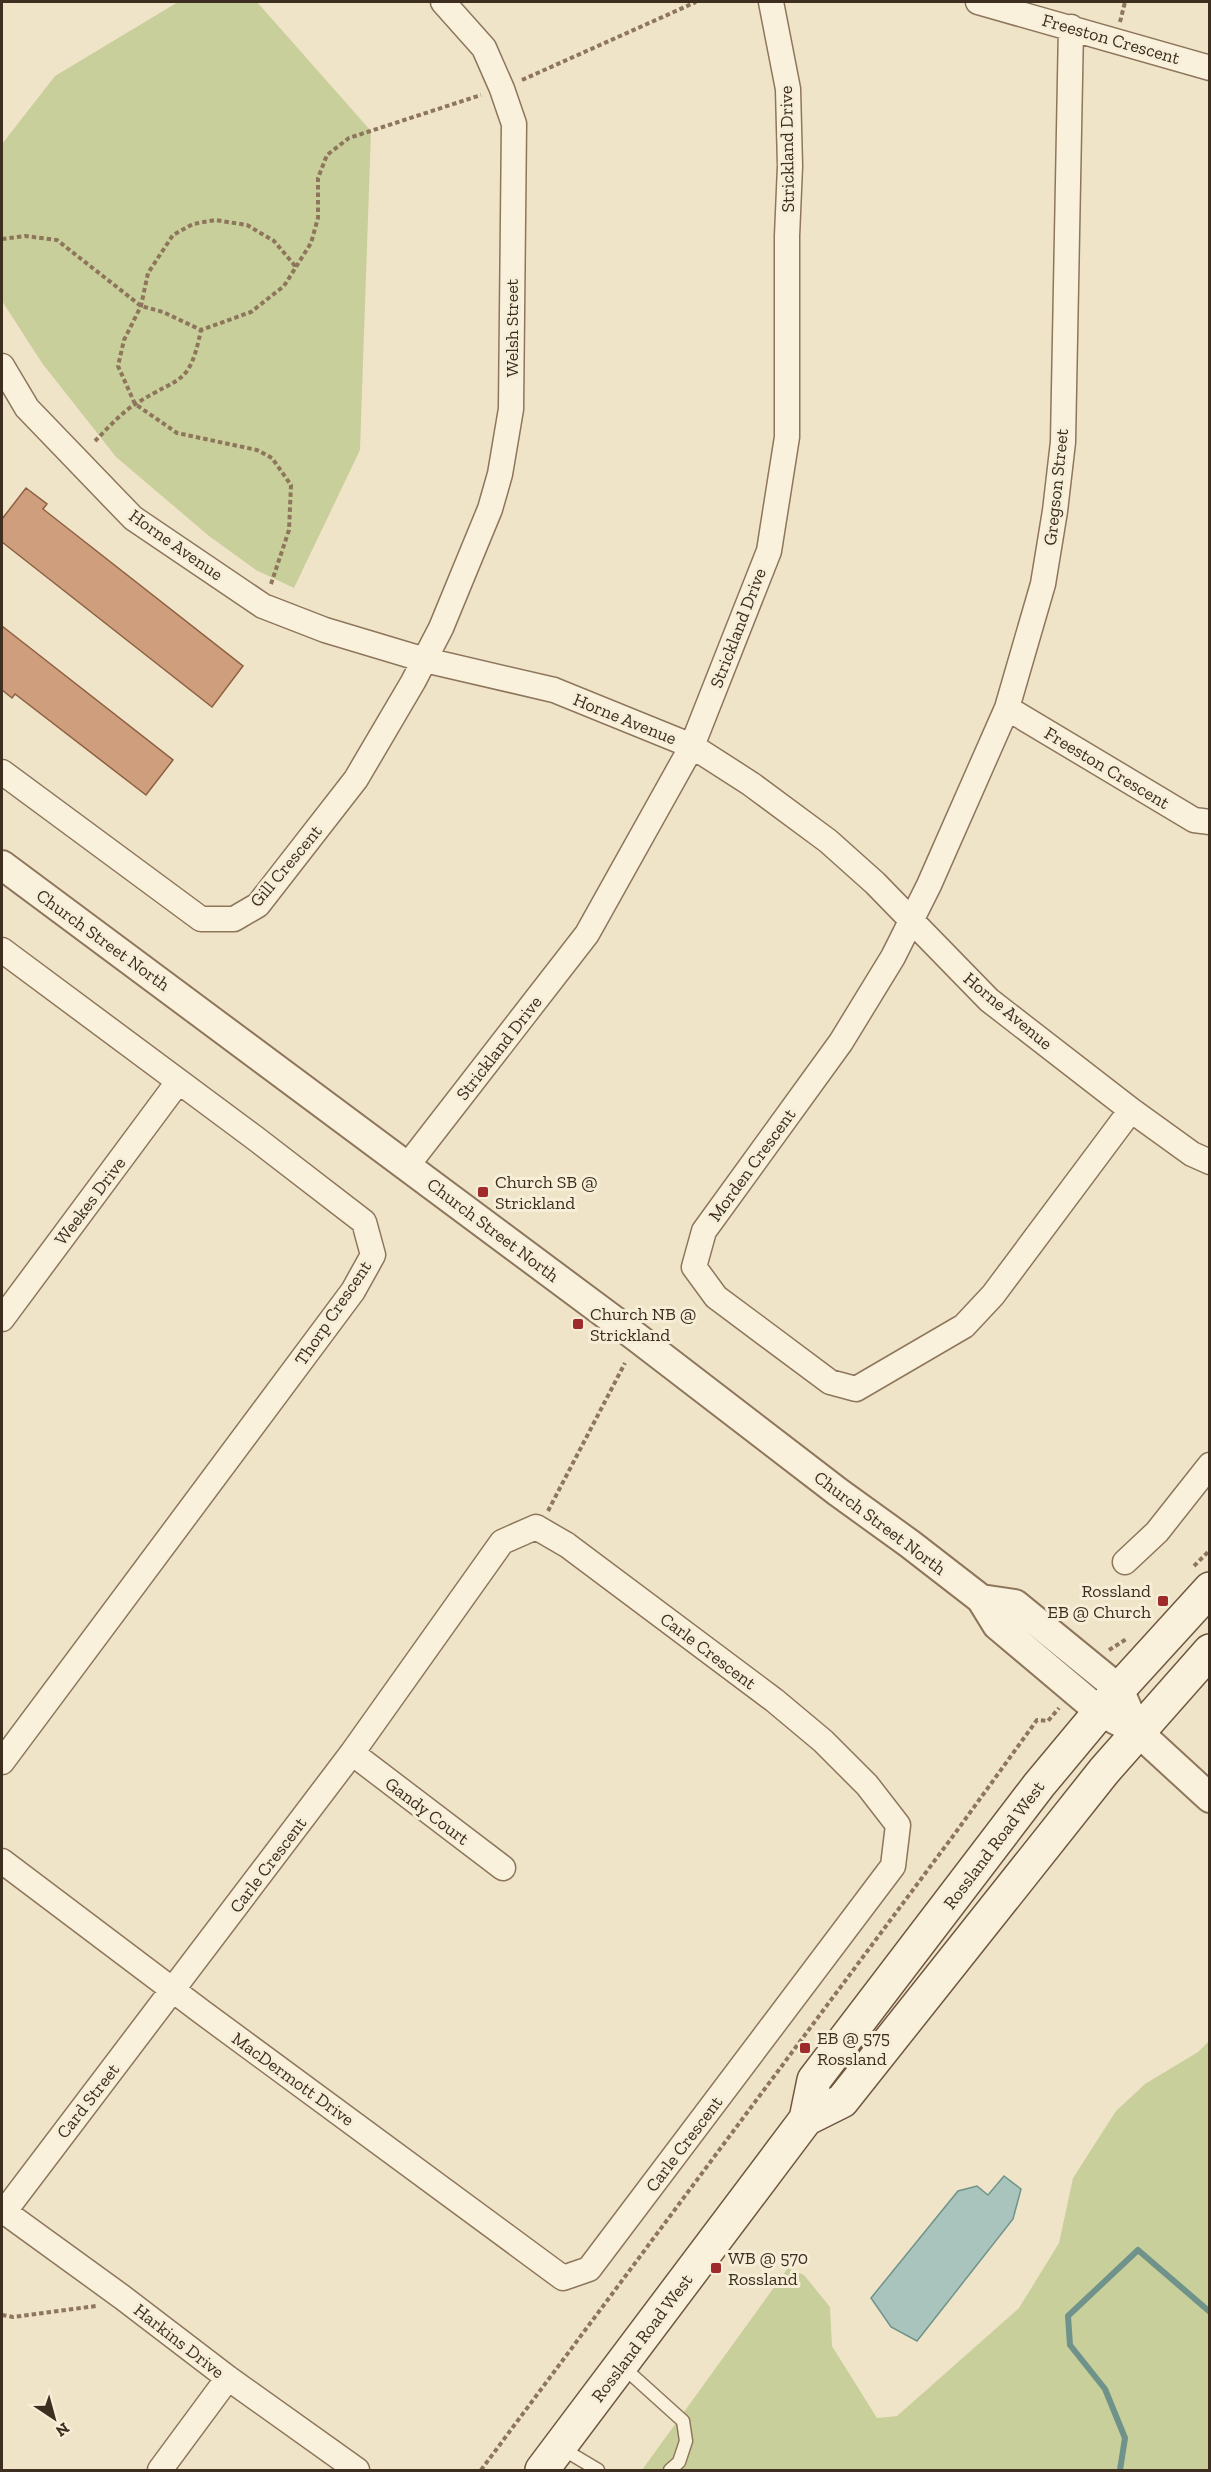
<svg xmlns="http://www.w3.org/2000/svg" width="1211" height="2472" font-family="'Zilla Slab',serif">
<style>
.green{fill:#c9cf9b}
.water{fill:#a9c4bc;stroke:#6f938a;stroke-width:1.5}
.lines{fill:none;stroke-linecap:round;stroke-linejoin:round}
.stream{stroke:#6f938a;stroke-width:6}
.building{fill:#cf9f7d;stroke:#8d5f41;stroke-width:1.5}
.service-casing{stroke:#8d765c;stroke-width:15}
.minor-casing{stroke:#8d765c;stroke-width:27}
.tertiary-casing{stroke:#8d765c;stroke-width:32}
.secondary-casing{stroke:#6f573f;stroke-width:36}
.path{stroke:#8d765c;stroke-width:4;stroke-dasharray:4.5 3;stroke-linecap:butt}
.service{stroke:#faf1dc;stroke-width:12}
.minor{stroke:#faf1dc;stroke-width:24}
.tertiary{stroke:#faf1dc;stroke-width:28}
.secondary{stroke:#faf1dc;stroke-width:33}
.poi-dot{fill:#9e2a2b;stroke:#f7eed8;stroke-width:2}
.labels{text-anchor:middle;stroke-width:6;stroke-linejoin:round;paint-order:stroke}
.street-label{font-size:18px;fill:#3d2e20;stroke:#f7eed8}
.poi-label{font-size:18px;fill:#3d2e20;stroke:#f7eed8;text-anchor:start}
</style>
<rect width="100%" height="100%" fill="#f0e4c8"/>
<!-- green -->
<path class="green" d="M178 2H257L371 131 360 450 294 588 256 570 209 536 116 457 42 363 2 301V144L55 76Z
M1209 2041V2470H642L788 2268 804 2275 830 2307 832 2346 877 2418 897 2416 1019 2308 1059 2243 1073 2178 1116 2111 1145 2084 1198 2052Z"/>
<!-- water -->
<path class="water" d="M1004 2176 1021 2189 1013 2219 917 2341 891 2327 871 2298 958 2191 977 2186 988 2195Z"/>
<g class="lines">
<!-- stream -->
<path class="stream" d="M1120 2470 1125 2438 1105 2389 1070 2345 1068 2316 1138 2250 1210 2312"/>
</g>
<!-- building -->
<path class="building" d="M26 488 47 504 43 509 243 666 212 707 2 542V519Z
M2 626 173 760 146 795 15 694 12 698 2 690Z"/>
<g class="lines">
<defs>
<path id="service" d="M622 2366 683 2421 686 2441 679 2462 670 2470
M561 2448 598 2470"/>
<path id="minor" d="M978 2 1210 68
M1071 27 1063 442 1055 511 1043 584 1007 708 929 885 893 957 841 1042 704 1231 694 1267 716 1297 830 1382 856 1389 964 1326 993 1295 1131 1110
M2 366 27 408 133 518 263 606 325 630 425 660 554 690 692 746 751 784 828 841 875 883 989 1000 1131 1110 1192 1154 1210 1162
M1007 708 1194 820 1210 822
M2 772 201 919H234L258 905 356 779 413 682 441 628 490 509 500 474 511 409 514 124 502 89 484 48 443 2
M2 950 255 1138 364 1222 373 1255 353 1291 2 1762
M407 1166 587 934 692 746 769 551 787 437V236L790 166 788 89 771 2
M2 1319 178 1082
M1125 1562 1157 1532 1210 1465
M352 1753 503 1868
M2 1861 202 2012 563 2278 589 2269 893 1866 898 1825 867 1785 823 1741 774 1700 567 1545 536 1527 502 1542 352 1753 4 2212
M2 2210 122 2297 228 2378 357 2470
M160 2470 228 2378"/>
<path id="tertiary" d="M2 865 635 1336 838 1492 910 1544 981 1599 997 1625 1099 1711 1137 1731 1210 1798
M981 1599 1015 1604 1119 1689 1128 1710"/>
<path id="secondary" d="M806 2119 842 2101 1104 1771 1210 1651
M542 2470 806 2119 814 2080 1039 1785 1119 1689 1210 1589"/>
</defs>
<!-- service casing -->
<use href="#service" class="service-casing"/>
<!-- minor casing -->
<use href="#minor" class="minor-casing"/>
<!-- tertiary casing -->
<use href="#tertiary" class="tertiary-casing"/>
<!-- secondary casing -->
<use href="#secondary" class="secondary-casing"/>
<!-- path -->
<path class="path" d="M1120 22 1125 2
M522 80 696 2
M2 239 25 236 57 240 141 306 163 312 201 330 251 312 284 286 311 243 318 218V178L327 155 349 138 481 95
M95 441C108 428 122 412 137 403 181 375 189 387 201 330
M271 584 289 530 291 485 272 458 257 450 177 433 135 404 118 366 124 340 141 306 148 273 173 235 193 224 215 220 247 225 274 241 296 267
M548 1511 625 1363
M1194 1566 1210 1550
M1109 1650 1128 1638
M2 2315 13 2317 96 2306
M481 2470 956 1832 1037 1720 1048 1721 1059 1708"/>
<!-- service -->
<use href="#service" class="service"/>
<!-- minor -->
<use href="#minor" class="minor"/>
<!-- tertiary -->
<use href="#tertiary" class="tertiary"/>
<!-- secondary -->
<use href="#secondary" class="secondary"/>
</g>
<!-- markers -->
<g class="poi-dot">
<rect x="477" y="1186" width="12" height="12" rx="3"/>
<rect x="572" y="1318" width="12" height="12" rx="3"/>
<rect x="1157" y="1595" width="12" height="12" rx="3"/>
<rect x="799" y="2042" width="12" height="12" rx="3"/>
<rect x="710" y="2262" width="12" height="12" rx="3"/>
</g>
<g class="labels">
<!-- street labels -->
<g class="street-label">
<text transform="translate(1111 39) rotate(16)" y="6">Freeston Crescent</text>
<text transform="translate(787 149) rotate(-91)" y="6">Strickland Drive</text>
<text transform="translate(512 328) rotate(-90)" y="6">Welsh Street</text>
<text transform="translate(1056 487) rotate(-84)" y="6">Gregson Street</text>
<text transform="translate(176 545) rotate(35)" y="6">Horne Avenue</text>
<text transform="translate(738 628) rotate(-69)" y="6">Strickland Drive</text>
<text transform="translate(625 719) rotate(22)" y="6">Horne Avenue</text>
<text transform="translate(1107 768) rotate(31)" y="6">Freeston Crescent</text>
<text transform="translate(286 866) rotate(-50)" y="6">Gill Crescent</text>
<text transform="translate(103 940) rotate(36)" y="6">Church Street North</text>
<text transform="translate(1008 1011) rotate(40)" y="6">Horne Avenue</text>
<text transform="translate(499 1048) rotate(-52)" y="6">Strickland Drive</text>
<text transform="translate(752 1165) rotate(-54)" y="6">Morden Crescent</text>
<text transform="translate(90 1201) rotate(-53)" y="6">Weekes Drive</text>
<text transform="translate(493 1230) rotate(37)" y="6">Church Street North</text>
<text transform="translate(333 1313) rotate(-56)" y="6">Thorp Crescent</text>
<text transform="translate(880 1523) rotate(37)" y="6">Church Street North</text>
<text transform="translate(708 1651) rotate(37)" y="6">Carle Crescent</text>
<text transform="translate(427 1811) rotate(37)" y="6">Gandy Court</text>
<text transform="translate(994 1845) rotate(-53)" y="6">Rossland Road West</text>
<text transform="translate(268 1865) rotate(-53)" y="6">Carle Crescent</text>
<text transform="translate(293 2079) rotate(36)" y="6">MacDermott Drive</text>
<text transform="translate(88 2101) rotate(-52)" y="6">Card Street</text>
<text transform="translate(684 2144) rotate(-53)" y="6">Carle Crescent</text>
<text transform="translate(642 2338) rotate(-53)" y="6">Rossland Road West</text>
<text transform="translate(179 2341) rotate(38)" y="6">Harkins Drive</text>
</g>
<!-- poi labels -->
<g class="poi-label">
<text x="495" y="1188">Church SB @<tspan x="495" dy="21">Strickland</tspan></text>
<text x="590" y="1320">Church NB @<tspan x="590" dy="21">Strickland</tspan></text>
<text x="1151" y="1597" text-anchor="end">Rossland<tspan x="1151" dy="21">EB @ Church</tspan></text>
<text x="817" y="2044">EB @ 575<tspan x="817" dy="21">Rossland</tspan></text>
<text x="728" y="2264">WB @ 570<tspan x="728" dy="21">Rossland</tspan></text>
</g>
</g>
<!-- border -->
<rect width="1211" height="2472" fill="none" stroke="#3d2e20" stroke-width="6"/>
<!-- north arrow -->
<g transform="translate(54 2418) rotate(144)" stroke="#f7eed8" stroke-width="4.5" paint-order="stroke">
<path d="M0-4.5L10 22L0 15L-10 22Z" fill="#3d2e20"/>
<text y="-9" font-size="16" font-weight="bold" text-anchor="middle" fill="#3d2e20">N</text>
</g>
</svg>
